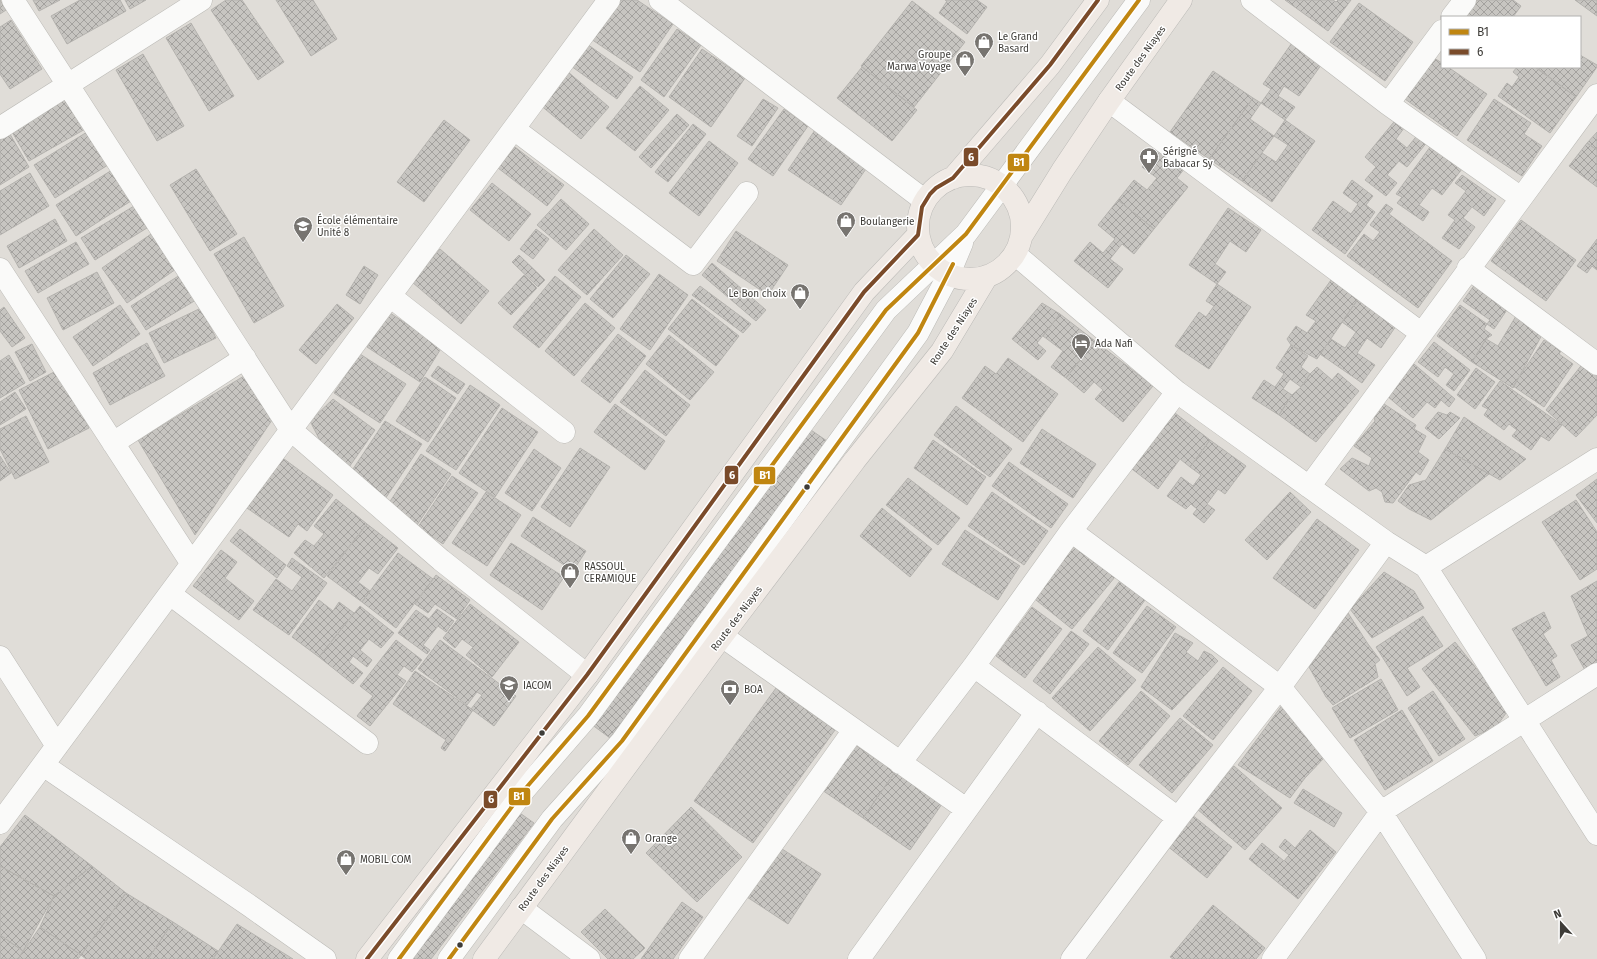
<svg xmlns="http://www.w3.org/2000/svg" width="1597" height="959" font-family="'Fira Sans',sans-serif">
<style>
.building{fill:url(#building-cross-hatch);stroke:#b5b3af}
.lines{fill:none;stroke-linecap:round;stroke-linejoin:round}
.minor-casing{stroke:#bbbab6;stroke-width:23}
.major-casing{stroke:#bbbab7;stroke-width:23}
.minor{stroke:#fafaf9;stroke-width:22}
.major{stroke:#f0eae5;stroke-width:22}
.bus-1-casing{stroke:#fff;stroke-width:7}
.bus-2-casing{stroke:#fff;stroke-width:7}
.bus-1{stroke:#c08611;stroke-width:4}
.bus-2{stroke:#7a4b2a;stroke-width:4}
.bus-dot{fill:#3e3c38;stroke:#fff;stroke-width:1.5}
.labels{text-anchor:middle;stroke-width:3;stroke-linejoin:round;paint-order:stroke}
.poi-label{font-size:10px;fill:#3e3c38;stroke:#fff;text-anchor:start}
.street-label{font-size:10px;fill:#3e3c38;stroke:#fff}
.line-badge{stroke:#fff;stroke-width:1.5}
.badge-label{font-size:11px;text-anchor:middle;font-weight:bold;fill:#fff}
</style>
<defs>
<pattern id="building-cross-hatch" width="8" height="8" patternUnits="userSpaceOnUse"><rect width="8" height="8" fill="#c7c5c1"/><path d="M0 0l8 8M0 8l8-8" fill="none" stroke="#a3a19e"/></pattern>
</defs>
<rect width="100%" height="100%" fill="#e0ddd8"/>
<!-- building -->
<path class="building" d="M0 0 6 10 0 14Z
M33 0H60L39 11Z
M80 0H120L126 11 67 44 51 16Z
M125 0H146L130 9Z
M226 0H242L284 62 258 80 211 10Z
M276 0H313L337 39 311 56Z
M618 0H637L673 24 640 72 591 39Z
M945 0H977L987 7 967 34 939 13 947 1Z
M1285 0H1333L1336 2 1338 0H1351L1328 31Z
M1476 0H1513L1521 6 1513 17H1469L1467 15Z
M1575 0H1597V16Z
M912 1 965 42 914 107 861 66Z
M1359 3 1413 42 1385 81 1330 42Z
M11 20 42 69 10 89 0 74V27Z
M191 23 234 96 209 111 166 38Z
M677 29 701 45 664 97 641 80Z
M1294 40 1324 61 1299 96 1284 86 1278 96 1295 107 1285 120 1261 103 1271 89 1263 84Z
M587 44 633 77 617 99 571 66Z
M702 49 745 78 711 127 669 97Z
M143 54 184 126 157 141 116 70Z
M1580 55 1597 65V67L1576 97 1536 68 1580 67Z
M1434 58 1442 63V67H1448L1487 94 1457 136 1405 99Z
M862 67 917 110 892 141 837 98Z
M1517 67H1536L1576 97 1550 133 1498 96 1507 83 1512 87 1519 77 1513 72Z
M567 71 609 107 581 139 539 104Z
M1213 71 1253 98 1209 159 1170 132Z
M640 86 669 110 635 151 606 128Z
M67 92 87 128 29 161 8 125Z
M1253 98 1261 103 1250 119 1274 136 1242 181 1209 159Z
M763 99 778 108 752 146 737 136Z
M1494 99 1531 123 1524 134 1542 146 1522 176 1467 140Z
M784 109 808 126 773 176 748 159Z
M677 114 689 125 651 168 639 157Z
M1398 117 1407 124 1396 139 1407 148 1419 133 1428 141 1407 167 1399 161 1387 175 1397 183 1386 196 1365 180 1376 167 1365 157Z
M444 120 470 140 424 202 397 182Z
M1285 120 1315 141 1272 202 1242 181 1262 153 1276 162 1288 145 1274 136Z
M693 124 706 134 668 182 655 172Z
M7 129 29 167 0 185V133Z
M815 130 868 166 841 205 788 170Z
M87 132 108 165 55 198 34 165Z
M1597 132V150L1587 143Z
M709 141 738 163 699 216 669 193Z
M1587 143 1597 150V187L1569 166Z
M515 147 564 185 547 206 498 168Z
M1158 147 1185 168 1177 178 1188 187 1154 229 1118 200 1134 180 1147 190 1157 178 1142 167Z
M1430 147 1462 169 1442 195 1432 188 1419 205 1429 212 1423 221 1397 203 1402 197 1396 194Z
M196 169 237 234 210 251 170 185Z
M112 170 131 201 76 236 56 205Z
M30 173 49 206 0 235V191Z
M1462 175 1496 199 1484 216 1472 207 1463 218 1475 227 1459 249 1442 238 1455 220 1448 215 1466 191 1455 183Z
M1352 180 1373 196 1366 205 1375 212 1345 254 1312 230 1333 201 1351 214 1358 204 1343 193Z
M492 183 531 214 509 241 470 210Z
M561 199 589 224 566 250 537 225Z
M1118 200 1154 229 1134 254 1122 244 1110 259 1123 269 1108 288 1074 261 1090 242 1103 253 1115 239 1098 225Z
M1386 204 1393 209 1389 214 1452 261 1418 308 1347 256 1364 234 1373 241 1380 232 1370 225Z
M134 206 147 228 95 260 81 238Z
M1228 208 1261 230 1246 252 1230 241 1215 264 1226 272 1217 284 1189 265Z
M55 219 67 241 19 268 7 246Z
M1521 220 1576 260 1546 301 1491 261Z
M536 229 549 239 533 259 520 249Z
M594 229 623 255 587 295 558 270Z
M736 231 788 265 768 295 717 261Z
M154 232 179 267 127 303 102 268Z
M244 237 284 306 254 323 214 254Z
M1597 239V270L1592 266 1587 273 1577 266Z
M76 242 89 264 38 293 25 271Z
M440 249 489 291 461 324 412 282Z
M519 255 545 280 538 287 512 262Z
M626 255 650 274 613 318 590 299Z
M712 263 766 310 756 321 702 275Z
M364 266 378 275 360 304 346 295Z
M97 272 114 303 63 330 47 298Z
M659 274 688 295 650 350 620 329Z
M180 275 196 300 146 330 131 306Z
M524 275 537 288 511 315 498 303Z
M555 276 581 297 539 348 513 327Z
M1331 280 1358 299 1317 359 1291 345 1287 339 1296 326 1307 333 1316 321 1306 315Z
M1478 280 1511 304 1494 329 1487 324 1490 320 1463 301Z
M1217 284 1251 307 1209 369 1175 346 1199 312 1206 317 1214 306 1206 301Z
M700 286 751 324 743 333 692 295Z
M692 299 739 336 716 366 668 329Z
M1358 299 1396 326 1381 348 1367 338 1357 353 1375 365 1362 383 1320 354 1331 339 1345 348 1356 332 1342 322Z
M585 303 615 328 574 376 545 351Z
M1042 303 1060 314 1037 343 1046 351 1038 360 1012 339Z
M337 304 354 318 316 364 299 350Z
M120 305 140 334 93 366 73 337Z
M1460 305 1487 324 1484 329 1492 335 1486 339 1472 362 1437 336Z
M4 307 25 338 12 347 0 331V310Z
M201 308 216 338 164 363 149 333Z
M390 313 442 347 420 382 367 347Z
M1060 314 1095 341 1066 378 1051 367 1063 351 1043 336Z
M1516 316 1543 333 1513 388 1472 362 1486 339 1498 346Z
M618 334 646 356 610 403 581 381Z
M669 335 714 372 690 400 646 364Z
M1544 340 1561 351 1559 354 1573 364 1544 407 1513 386Z
M1095 341 1153 386 1123 422 1095 399 1103 390 1094 382 1084 393 1066 378Z
M1434 342 1470 370 1454 391 1446 385 1454 374 1445 367 1438 377 1418 362Z
M147 343 165 376 110 405 93 373Z
M32 344 46 372 30 381 15 352Z
M1291 345 1308 356 1301 367 1310 374 1301 387 1290 379 1283 389 1292 395 1279 415 1252 398 1264 380 1275 387 1284 374 1276 368Z
M360 354 406 384 380 423 334 393Z
M9 355 25 383 0 398V361Z
M1008 358 1058 394 1023 442 962 398 985 366 996 374Z
M1584 362 1597 374V415L1576 437 1546 410Z
M1414 364 1455 399 1449 407 1441 400 1435 408 1427 402 1413 418 1387 396Z
M438 366 465 384 458 394 431 376Z
M1317 367 1332 380 1338 373 1359 391 1316 442 1279 415 1292 395 1301 387 1310 374Z
M1476 368 1495 382 1475 409 1457 395Z
M60 369 89 428 48 449 19 390Z
M645 370 690 405 666 436 620 402Z
M244 376 272 420 195 535 138 440Z
M425 377 456 398 428 442 396 421Z
M1500 381 1562 425 1549 441 1541 436 1531 450 1512 436 1517 430 1509 424 1504 430 1484 415 1488 409 1482 406Z
M470 385 500 405 456 470 426 451Z
M15 392 26 409 0 425V402Z
M333 399 375 430 347 470 328 456 310 421Z
M1381 402 1416 425 1414 429 1426 436 1418 452 1429 460 1420 475 1416 472 1393 503 1385 502 1382 492 1376 488 1369 491 1340 469 1352 458 1369 466 1372 458 1354 446 1375 421 1374 417Z
M615 404 665 441 645 470 594 432Z
M956 406 1012 449 990 477 934 435Z
M502 408 538 432 495 497 459 473Z
M1438 412 1447 415 1450 412 1460 418 1439 439 1425 428Z
M1175 413 1210 440 1190 467 1180 459 1158 489 1132 469Z
M26 416 49 462 15 479 0 449V429Z
M1464 417 1526 459 1500 480 1445 449Z
M385 421 422 444 385 499 349 475Z
M808 428 827 441 610 738 591 724Z
M1042 429 1096 464 1073 498 1020 463Z
M933 440 986 477 967 505 914 468Z
M1210 440 1246 466 1225 494 1218 489 1207 504 1215 510 1204 523 1193 514 1197 509 1191 504 1186 509 1167 496 1181 477 1193 486 1201 475 1190 467Z
M580 448 610 467 570 527 541 507Z
M534 449 561 468 532 511 505 493Z
M1445 449 1489 474 1431 520 1409 509 1398 501 1409 485 1426 480Z
M421 454 451 474 417 525 387 506Z
M0 456 11 473 0 481Z
M280 456 333 495 307 531 298 524 289 537 244 506Z
M1009 462 1068 504 1051 528 992 486Z
M452 476 478 493 443 544 418 527Z
M908 478 960 518 938 545 886 505Z
M1597 479V523L1576 495Z
M486 492 521 515 487 566 452 543Z
M992 492 1048 531 1024 565 968 526Z
M1290 492 1311 512 1267 560 1245 540Z
M336 499 367 524 324 578 294 553 305 540 314 546 324 534 314 526Z
M1576 500 1597 532V569L1580 580 1542 522Z
M882 508 932 549 910 577 860 536Z
M533 517 586 551 573 571 521 536Z
M1317 519 1359 550 1315 609 1273 578Z
M367 524 398 548 378 574 369 568 358 582 370 591 362 602 327 576Z
M240 529 286 565 277 578 230 541Z
M965 530 1020 566 998 600 942 564Z
M511 543 564 577 542 610 490 575Z
M1074 544 1115 577 1072 629 1031 596Z
M221 550 237 562 225 578 254 601 239 620 193 586Z
M398 553 433 579 396 628 362 602Z
M292 558 327 583 289 635 253 610 276 579 292 591 302 577 287 566Z
M1384 572 1414 591 1424 608 1372 638 1350 609Z
M436 575 470 600 457 619 435 604 428 613 415 604Z
M1122 578 1148 596 1108 650 1083 631Z
M1597 581V665L1586 672 1571 645 1588 636 1571 596Z
M319 600 333 611 339 602 354 613 319 657 292 637Z
M470 604 519 642 492 677 466 655 473 647 462 639 455 648 443 638Z
M360 606 394 633 381 648 369 639 360 650 372 660 367 667 353 656 349 662 363 673 353 684 319 657Z
M1147 606 1176 627 1142 673 1113 653Z
M1032 607 1062 629 1025 678 996 656Z
M437 609 454 621 446 632 438 626 423 645 430 650 427 654 398 633 416 610 429 619Z
M1544 612 1551 628 1543 634 1557 656 1551 660 1560 677 1546 686 1512 629Z
M1348 613 1368 644 1380 660 1375 664 1378 677 1333 705 1326 697 1309 667Z
M1423 616 1443 646 1407 668 1420 687 1407 696 1376 647Z
M1071 631 1089 644 1050 694 1033 681Z
M1175 633 1193 643 1186 652 1198 661 1204 651 1212 655 1218 661 1172 710 1141 687Z
M396 640 422 660 412 672 404 666 397 675 406 681 370 726 357 716 373 696 360 686Z
M440 640 516 696 494 726 471 709 482 695 477 692 467 705 418 669Z
M1455 642 1509 709 1496 727 1475 736 1422 669Z
M1098 647 1136 680 1090 731 1052 698Z
M1223 667 1252 691 1213 740 1183 716Z
M415 671 473 710 445 751 441 748 446 740 393 704Z
M1381 679 1398 710 1350 738 1332 708Z
M776 688 835 730 753 843 694 801Z
M1141 691 1170 716 1128 765 1099 741Z
M1433 691 1465 739 1439 756 1408 708Z
M1283 704 1324 758 1305 778 1290 798 1238 765Z
M1402 710 1433 761 1385 790 1354 740Z
M1180 718 1213 745 1172 793 1139 765Z
M854 744 895 772 863 818 822 790Z
M1234 766 1282 808 1245 850 1197 809Z
M895 772 942 804 910 850 863 818Z
M1303 789 1342 813 1334 827 1294 803Z
M691 807 742 857 697 902 646 853Z
M517 811 534 823 431 959H405Z
M1191 814 1232 847 1207 878 1166 845Z
M25 815 92 866 54 896 0 866V847Z
M1310 830 1336 852 1298 899 1249 859 1262 843 1284 861 1289 855 1279 847 1285 839 1295 848Z
M779 847 821 874 788 924 747 897Z
M0 866 54 896 23 951 0 935Z
M92 866 126 893 81 955 40 927 54 896Z
M126 893 173 922 148 959H86L81 955Z
M682 902 703 917 673 959H641Z
M1213 905 1265 948 1256 959H1173L1170 957Z
M605 909 645 948 633 959H608L581 932Z
M173 922 218 951 212 959H148Z
M237 924 293 959H213Z
M40 927 81 955 78 959H18Z
M0 935 23 951 18 959H0Z"/>
<g class="lines">
<defs>
<path id="minor" d="M13 0 291 430 441 560 587 675
M660 0 924 200
M1252 0 1388 104 1521 198
M1452 17 1465 0
M1109 101 1421 333
M1388 104 1442 31
M0 128 201 0
M514 129 693 264 747 193
M1015 254 1177 392 1386 542 1426 567 1597 834
M1468 268 1597 364
M0 269 192 564
M390 296 564 432
M113 443 245 358
M1309 487 1597 95
M1071 531 1280 687 1381 812 1475 959
M1426 567 1597 459
M170 594 367 743
M722 636 966 809
M0 657 57 746
M974 666 1178 818
M900 763 974 666 1071 531 1177 392
M43 765 250 906 325 959
M0 823 609 0
M521 908 589 959
M399 959 525 789 588 716 886 310 966 234 1139 0
M449 959 552 819 622 741 918 333 949 274 962 243
M690 959 854 730
M859 959 1037 712
M1072 959 1178 818 1280 687 1386 542
M1273 959 1381 812 1597 674"/>
<path id="major" d="M918 227a52 52 0 1 1 104 0a52 52 0 1 1-104 0Z
M953 178 1050 65 1098 0
M1021 237 1062 171 1109 101 1181 0
M367 959 587 675 864 292 918 235
M484 959 722 636 855 460 942 351 987 276"/>
</defs>
<!-- minor casing -->
<use href="#minor" class="minor-casing"/>
<!-- major casing -->
<use href="#major" class="major-casing"/>
<!-- minor -->
<use href="#minor" class="minor"/>
<!-- major -->
<use href="#major" class="major"/>
<defs>
<path id="bus-1" d="M399 959 525 789 588 716 886 310 966 234 1139 0
M449 959 552 819 622 741 918 333 953 264"/>
<path id="bus-2" d="M367 959 587 675 864 292 918 235 922 207 930 194 936 188 953 178 1050 65 1098 0"/>
</defs>
<!-- bus-1 casing -->
<use href="#bus-1" class="bus-1-casing"/>
<!-- bus-2 casing -->
<use href="#bus-2" class="bus-2-casing"/>
<!-- bus-1 -->
<use href="#bus-1" class="bus-1"/>
<!-- bus-2 -->
<use href="#bus-2" class="bus-2"/>
</g>
<!-- icons -->
<defs>
<symbol id="shop-pin" viewBox="-11 -11 22 30"><path d="M0 17L-7.5 6A9.5 9.5 0 1 1 7.5 6Z" fill="#777470" stroke="#fff"/><path d="M-5-2.5h2.3a2.7 3.5 0 0 1 5.4 0H5L5.5 6h-11ZM-1.5-2.5h3a1.5 2.3 0 0 0-3 0Z" fill="#fff"/></symbol>
<symbol id="pharmacy-pin" viewBox="-11 -11 22 30"><path d="M0 17L-7.5 6A9.5 9.5 0 1 1 7.5 6Z" fill="#777470" stroke="#fff"/><path d="M-2-6h4v4h4v4h-4v4h-4v-4h-4v-4h4Z" fill="#fff"/></symbol>
<symbol id="school-pin" viewBox="-11 -11 22 30"><path d="M0 17L-7.5 6A9.5 9.5 0 1 1 7.5 6Z" fill="#777470" stroke="#fff"/><path d="M0-5L7-2L0 1L-7-2ZM-4 1L0 2.5L4 1V4Q0 6-4 4Z" fill="#fff"/></symbol>
<symbol id="hotel-pin" viewBox="-11 -11 22 30"><path d="M0 17L-7.5 6A9.5 9.5 0 1 1 7.5 6Z" fill="#777470" stroke="#fff"/><path d="M-6-4.5h1.5V1H6V5H4.5V3h-9V5H-6ZM-4 0a1.8 1.8 0 1 1 3.6 0ZM.5 0V-2.5h3Q6-2.5 6 0Z" fill="#fff"/></symbol>
<symbol id="university-pin" viewBox="-11 -11 22 30"><path d="M0 17L-7.5 6A9.5 9.5 0 1 1 7.5 6Z" fill="#777470" stroke="#fff"/><path d="M0-5L7-2L0 1L-7-2ZM-4 1L0 2.5L4 1V4Q0 6-4 4Z" fill="#fff"/></symbol>
<symbol id="bank-pin" viewBox="-11 -11 22 30"><path d="M0 17L-7.5 6A9.5 9.5 0 1 1 7.5 6Z" fill="#777470" stroke="#fff"/><path d="M-6-4H6V4H-6ZM0-2.3a2.3 2.3 0 1 0 0 4.6a2.3 2.3 0 1 0 0-4.6Z" fill="#fff"/></symbol>
</defs>
<g fill-rule="evenodd">
<use href="#shop-pin" x="973" y="31" width="22" height="30"/>
<use href="#shop-pin" x="954" y="49" width="22" height="30"/>
<use href="#pharmacy-pin" x="1138" y="146" width="22" height="30"/>
<use href="#shop-pin" x="835" y="210" width="22" height="30"/>
<use href="#school-pin" x="292" y="215" width="22" height="30"/>
<use href="#shop-pin" x="789" y="282" width="22" height="30"/>
<use href="#hotel-pin" x="1070" y="332" width="22" height="30"/>
<use href="#shop-pin" x="559" y="561" width="22" height="30"/>
<use href="#university-pin" x="498" y="674" width="22" height="30"/>
<use href="#bank-pin" x="719" y="678" width="22" height="30"/>
<use href="#shop-pin" x="620" y="827" width="22" height="30"/>
<use href="#shop-pin" x="335" y="848" width="22" height="30"/>
</g>
<!-- markers -->
<g class="bus-dot">
<circle cx="807" cy="487" r="3.5"/>
<circle cx="542" cy="733" r="3.5"/>
<circle cx="460" cy="945" r="3.5"/>
</g>
<g class="labels">
<!-- poi labels -->
<g class="poi-label">
<text x="998" y="40">Le Grand<tspan x="998" dy="12">Basard</tspan></text>
<text x="951" y="58" text-anchor="end">Groupe<tspan x="951" dy="12">Marwa Voyage</tspan></text>
<text x="1163" y="155">Sérigné<tspan x="1163" dy="12">Babacar Sy</tspan></text>
<text x="317" y="224">École élémentaire<tspan x="317" dy="12">Unité 8</tspan></text>
<text x="860" y="225">Boulangerie</text>
<text x="786" y="297" text-anchor="end">Le Bon choix</text>
<text x="1095" y="347">Ada Nafi</text>
<text x="584" y="570">RASSOUL<tspan x="584" dy="12">CERAMIQUE</tspan></text>
<text x="523" y="689">IACOM</text>
<text x="744" y="693">BOA</text>
<text x="645" y="842">Orange</text>
<text x="360" y="863">MOBIL COM</text>
</g>
<!-- street labels -->
<g class="street-label">
<text transform="translate(1140 58) rotate(-54)" y="4">Route des Niayes</text>
<text transform="translate(953 331) rotate(-57)" y="4">Route des Niayes</text>
<text transform="translate(736 618) rotate(-53)" y="4">Route des Niayes</text>
<text transform="translate(543 878) rotate(-54)" y="4">Route des Niayes</text>
</g>
</g>
<g class="line-badge">
<rect x="963" y="147" width="16" height="20" rx="4" fill="#7a4b2a"/>
<rect x="1007" y="153" width="23" height="19" rx="4" fill="#c08611"/>
<rect x="724" y="465" width="15" height="20" rx="4" fill="#7a4b2a"/>
<rect x="753" y="466" width="23" height="19" rx="4" fill="#c08611"/>
<rect x="508" y="787" width="23" height="19" rx="4" fill="#c08611"/>
<rect x="483" y="790" width="15" height="19" rx="4" fill="#7a4b2a"/>
</g>
<g class="badge-label">
<text x="971" y="161">6</text>
<text x="1019" y="166">B1</text>
<text x="732" y="479">6</text>
<text x="765" y="479">B1</text>
<text x="519" y="800">B1</text>
<text x="491" y="803">6</text>
</g>
<!-- legend -->
<rect x="1441" y="16" width="140" height="52" fill="#ffffff" stroke="#b2b1af"/>
<rect x="1449" y="29" width="20" height="6" fill="#c08611" stroke="#b2b1af"/>
<text x="1477" y="36" font-size="12" fill="#3e3c38">B1</text>
<rect x="1449" y="49" width="20" height="6" fill="#7a4b2a" stroke="#b2b1af"/>
<text x="1477" y="56" font-size="12" fill="#3e3c38">6</text>
<!-- north arrow -->
<g transform="translate(1561 923) rotate(339)" stroke="#ffffff" stroke-width="3" paint-order="stroke">
<path d="M0-3L7 15L0 10L-7 15Z" fill="#3e3c38"/>
<text y="-6" font-size="11" font-weight="bold" text-anchor="middle" fill="#3e3c38">N</text>
</g>
</svg>
